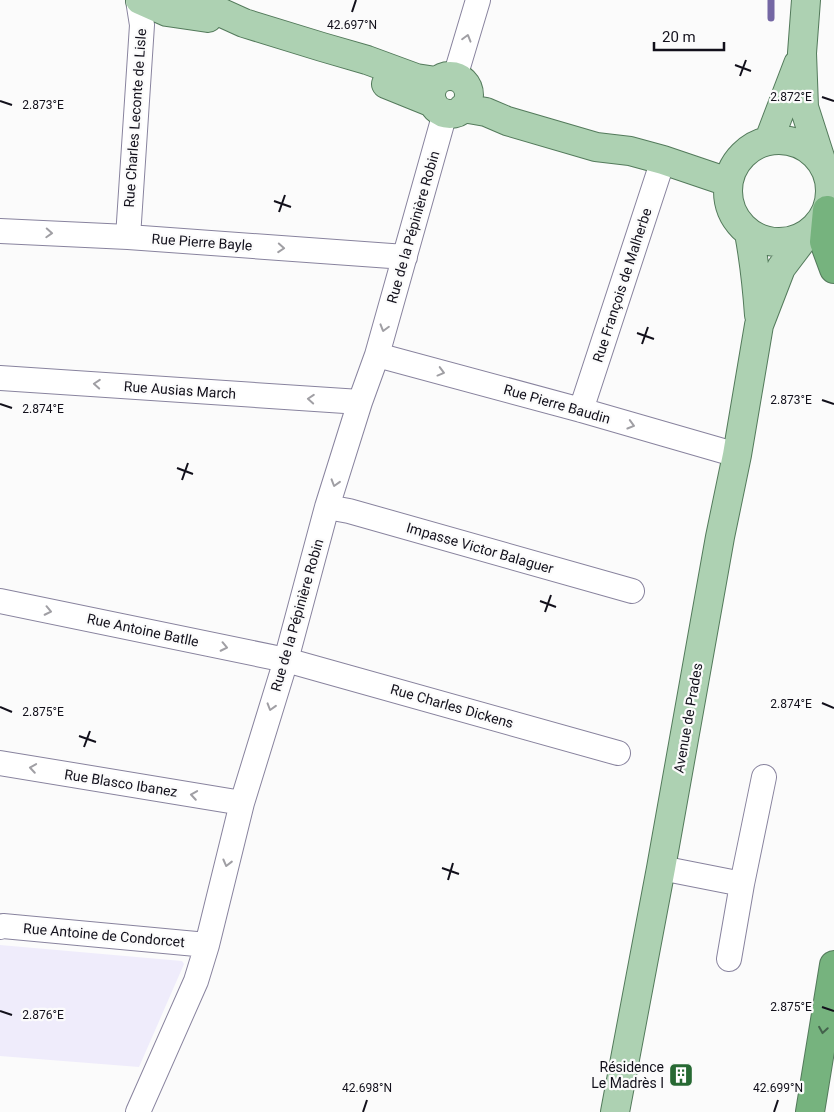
<svg xmlns="http://www.w3.org/2000/svg" width="834" height="1112" font-family="Roboto,sans-serif">
<style>
.built{fill:#efecfb}
.lines{fill:none;stroke-linecap:round;stroke-linejoin:round}
.stream{stroke:#7467a4;stroke-width:7}
.minor-casing{stroke:#88839e;stroke-width:26}
.major-casing{stroke:#537a5b;stroke-width:30}
.highway-casing{stroke:#537a5b;stroke-width:30}
.minor{stroke:#fff;stroke-width:24}
.major{stroke:#add1b2;stroke-width:28}
.highway{stroke:#76b37e;stroke-width:28}
.oneway{stroke:#a09fa4}
.oneway2{stroke:#44624c}
.ticks{fill:none;stroke:#12101b;stroke-width:2}
.labels{text-anchor:middle;stroke-width:4.5;stroke-linejoin:round;paint-order:stroke}
.street-label{font-size:14px;fill:#12101b;stroke:#fbfbfb}
.poi-label{font-size:14px;fill:#12101b;stroke:#fbfbfb;text-anchor:end}
.ticks-label{font-size:12px;text-anchor:middle;fill:#12101b;stroke:#fbfbfb;stroke-width:4.5;stroke-linejoin:round;paint-order:stroke}
</style>
<rect width="100%" height="100%" fill="#fbfbfb"/>
<!-- built -->
<path class="built" d="M0 945 182 961 184 964 139 1067 0 1056Z"/>
<g class="lines">
<!-- stream -->
<path class="stream" d="M771 18V0"/>
<defs>
<path id="minor" d="M455 77 478 0
M0 231 128 237 405 257
M128 237 142 25 138 0
M377 355 581 410 737 455
M0 378 360 402
M581 410 663 160
M327 507 349 511 632 591
M0 601 286 660 618 753
M0 763 242 803
M661 868 742 884
M0 927 3 926 207 945
M729 959 742 884 764 777
M138 1112 196 981 207 945 242 803 286 660 327 507 360 402 377 355 445 113"/>
<path id="major" d="M140 0 167 12 208 18
M184 0 200 3 244 23 322 47 367 60 416 78 436 81
M806 0 802 53 804 107 821 160
M431 95a19 19 0 1 1 38 0a19 19 0 1 1-38 0Z
M386 84 433 103
M463 108 486 112 507 121 596 147 630 151 663 160 728 182
M728 191a51 51 0 1 1 102 0a51 51 0 1 1-102 0Z
M769 140 798 64
M749 233C754 260 757 287 759 315
M615 1112 661 868 720 537 737 455 759 325 781 268 806 235"/>
<path id="highway" d="M827 210 824 242 834 269
M810 1112 834 965"/>
</defs>
<!-- minor casing -->
<use href="#minor" class="minor-casing"/>
<!-- major casing -->
<use href="#major" class="major-casing"/>
<!-- highway casing -->
<use href="#highway" class="highway-casing"/>
<!-- minor -->
<use href="#minor" class="minor"/>
<!-- major -->
<use href="#major" class="major"/>
<!-- highway -->
<use href="#highway" class="highway"/>
</g>
<!-- one-way arrows -->
<defs><path id="oneway-chevron" d="M-2-3.5L2.5 0L-2 3.5" fill="none" stroke-width="1.6" stroke-linecap="round" stroke-linejoin="round" transform="scale(1.25)"/></defs>
<g class="oneway">
<use href="#oneway-chevron" transform="translate(467 38) rotate(-74)"/>
<use href="#oneway-chevron" transform="translate(49 233) rotate(3)"/>
<use href="#oneway-chevron" transform="translate(281 248) rotate(4)"/>
<use href="#oneway-chevron" transform="translate(384 328) rotate(106)"/>
<use href="#oneway-chevron" transform="translate(441 372) rotate(15)"/>
<use href="#oneway-chevron" transform="translate(97 384) rotate(-176)"/>
<use href="#oneway-chevron" transform="translate(311 399) rotate(-176)"/>
<use href="#oneway-chevron" transform="translate(631 425) rotate(16)"/>
<use href="#oneway-chevron" transform="translate(335 483) rotate(107)"/>
<use href="#oneway-chevron" transform="translate(48 611) rotate(12)"/>
<use href="#oneway-chevron" transform="translate(224 647) rotate(12)"/>
<use href="#oneway-chevron" transform="translate(271 707) rotate(107)"/>
<use href="#oneway-chevron" transform="translate(33 768) rotate(-171)"/>
<use href="#oneway-chevron" transform="translate(194 795) rotate(-171)"/>
<use href="#oneway-chevron" transform="translate(227 863) rotate(104)"/>
</g>
<use class="oneway2" href="#oneway-chevron" transform="translate(823 1030) rotate(99)"/>
<!-- ticks -->
<path class="ticks" d="M352 12 356 0M735 65 751 71M740 76 746 60M822 97 834 101M0 101 12 105M274 201 291 207M279 212 285 195M637 333 654 339M642 344 648 327M822 400 834 404M0 404 12 408M177 468 193 474M182 480 188 463M540 601 556 607M545 612 551 595M822 703 834 708M0 707 12 712M79 736 96 742M84 747 90 731M442 868 459 874M448 880 453 863M822 1007 834 1011M0 1011 12 1015M363 1112 367 1100M774 1112 778 1100"/>
<!-- icons -->
<defs>
<symbol id="building-square" viewBox="-11 -11 22 22"><rect x="-9" y="-9" width="18" height="18" rx="4" fill="#276933" stroke="#fbfbfb"/><path d="M-4-6H4V6H1V3H-1V6H-4ZM-2.5-4.3h1.7v1.8h-1.7ZM.8-4.3h1.7v1.8H.8ZM-2.5-1h1.7V.8h-1.7ZM.8-1h1.7V.8H.8Z" fill="#fff"/></symbol>
</defs>
<g fill-rule="evenodd">
<use href="#building-square" x="667" y="1061" width="28" height="28"/>
</g>
<g class="labels">
<!-- street labels -->
<g class="street-label">
<text transform="translate(135 118) rotate(-86)" y="5">Rue Charles Leconte de Lisle</text>
<text transform="translate(413 227) rotate(-74)" y="5">Rue de la Pépinière Robin</text>
<text transform="translate(202 242) rotate(4)" y="5">Rue Pierre Bayle</text>
<text transform="translate(622 285) rotate(-72)" y="5">Rue François de Malherbe</text>
<text transform="translate(180 390) rotate(4)" y="5">Rue Ausias March</text>
<text transform="translate(557 404) rotate(16)" y="5">Rue Pierre Baudin</text>
<text transform="translate(480 548) rotate(16)" y="5">Impasse Victor Balaguer</text>
<text transform="translate(297 615) rotate(-74)" y="5">Rue de la Pépinière Robin</text>
<text transform="translate(143 630) rotate(12)" y="5">Rue Antoine Batlle</text>
<text transform="translate(452 706) rotate(16)" y="5">Rue Charles Dickens</text>
<text transform="translate(688 718) rotate(-80)" y="5">Avenue de Prades</text>
<text transform="translate(121 783) rotate(9)" y="5">Rue Blasco Ibanez</text>
<text transform="translate(104 935) rotate(5)" y="5">Rue Antoine de Condorcet</text>
</g>
<!-- poi labels -->
<g class="poi-label">
<text x="664" y="1072">Résidence<tspan x="664" dy="16">Le Madrès I</tspan></text>
</g>
</g>
<g class="ticks-label">
<text x="352" y="29">42.697°N</text>
<text x="791" y="101">2.872°E</text>
<text x="43" y="109">2.873°E</text>
<text x="791" y="404">2.873°E</text>
<text x="43" y="413">2.874°E</text>
<text x="791" y="708">2.874°E</text>
<text x="43" y="716">2.875°E</text>
<text x="791" y="1011">2.875°E</text>
<text x="43" y="1019">2.876°E</text>
<text x="367" y="1092">42.698°N</text>
<text x="778" y="1092">42.699°N</text>
</g>
<!-- scale -->
<path d="M654 42v8h70v-8" fill="none" stroke="#12101b" stroke-width="2.5"/>
<text x="662" y="42" font-size="15" fill="#12101b" stroke="#fbfbfb" stroke-width="4" paint-order="stroke">20 m</text>
</svg>
